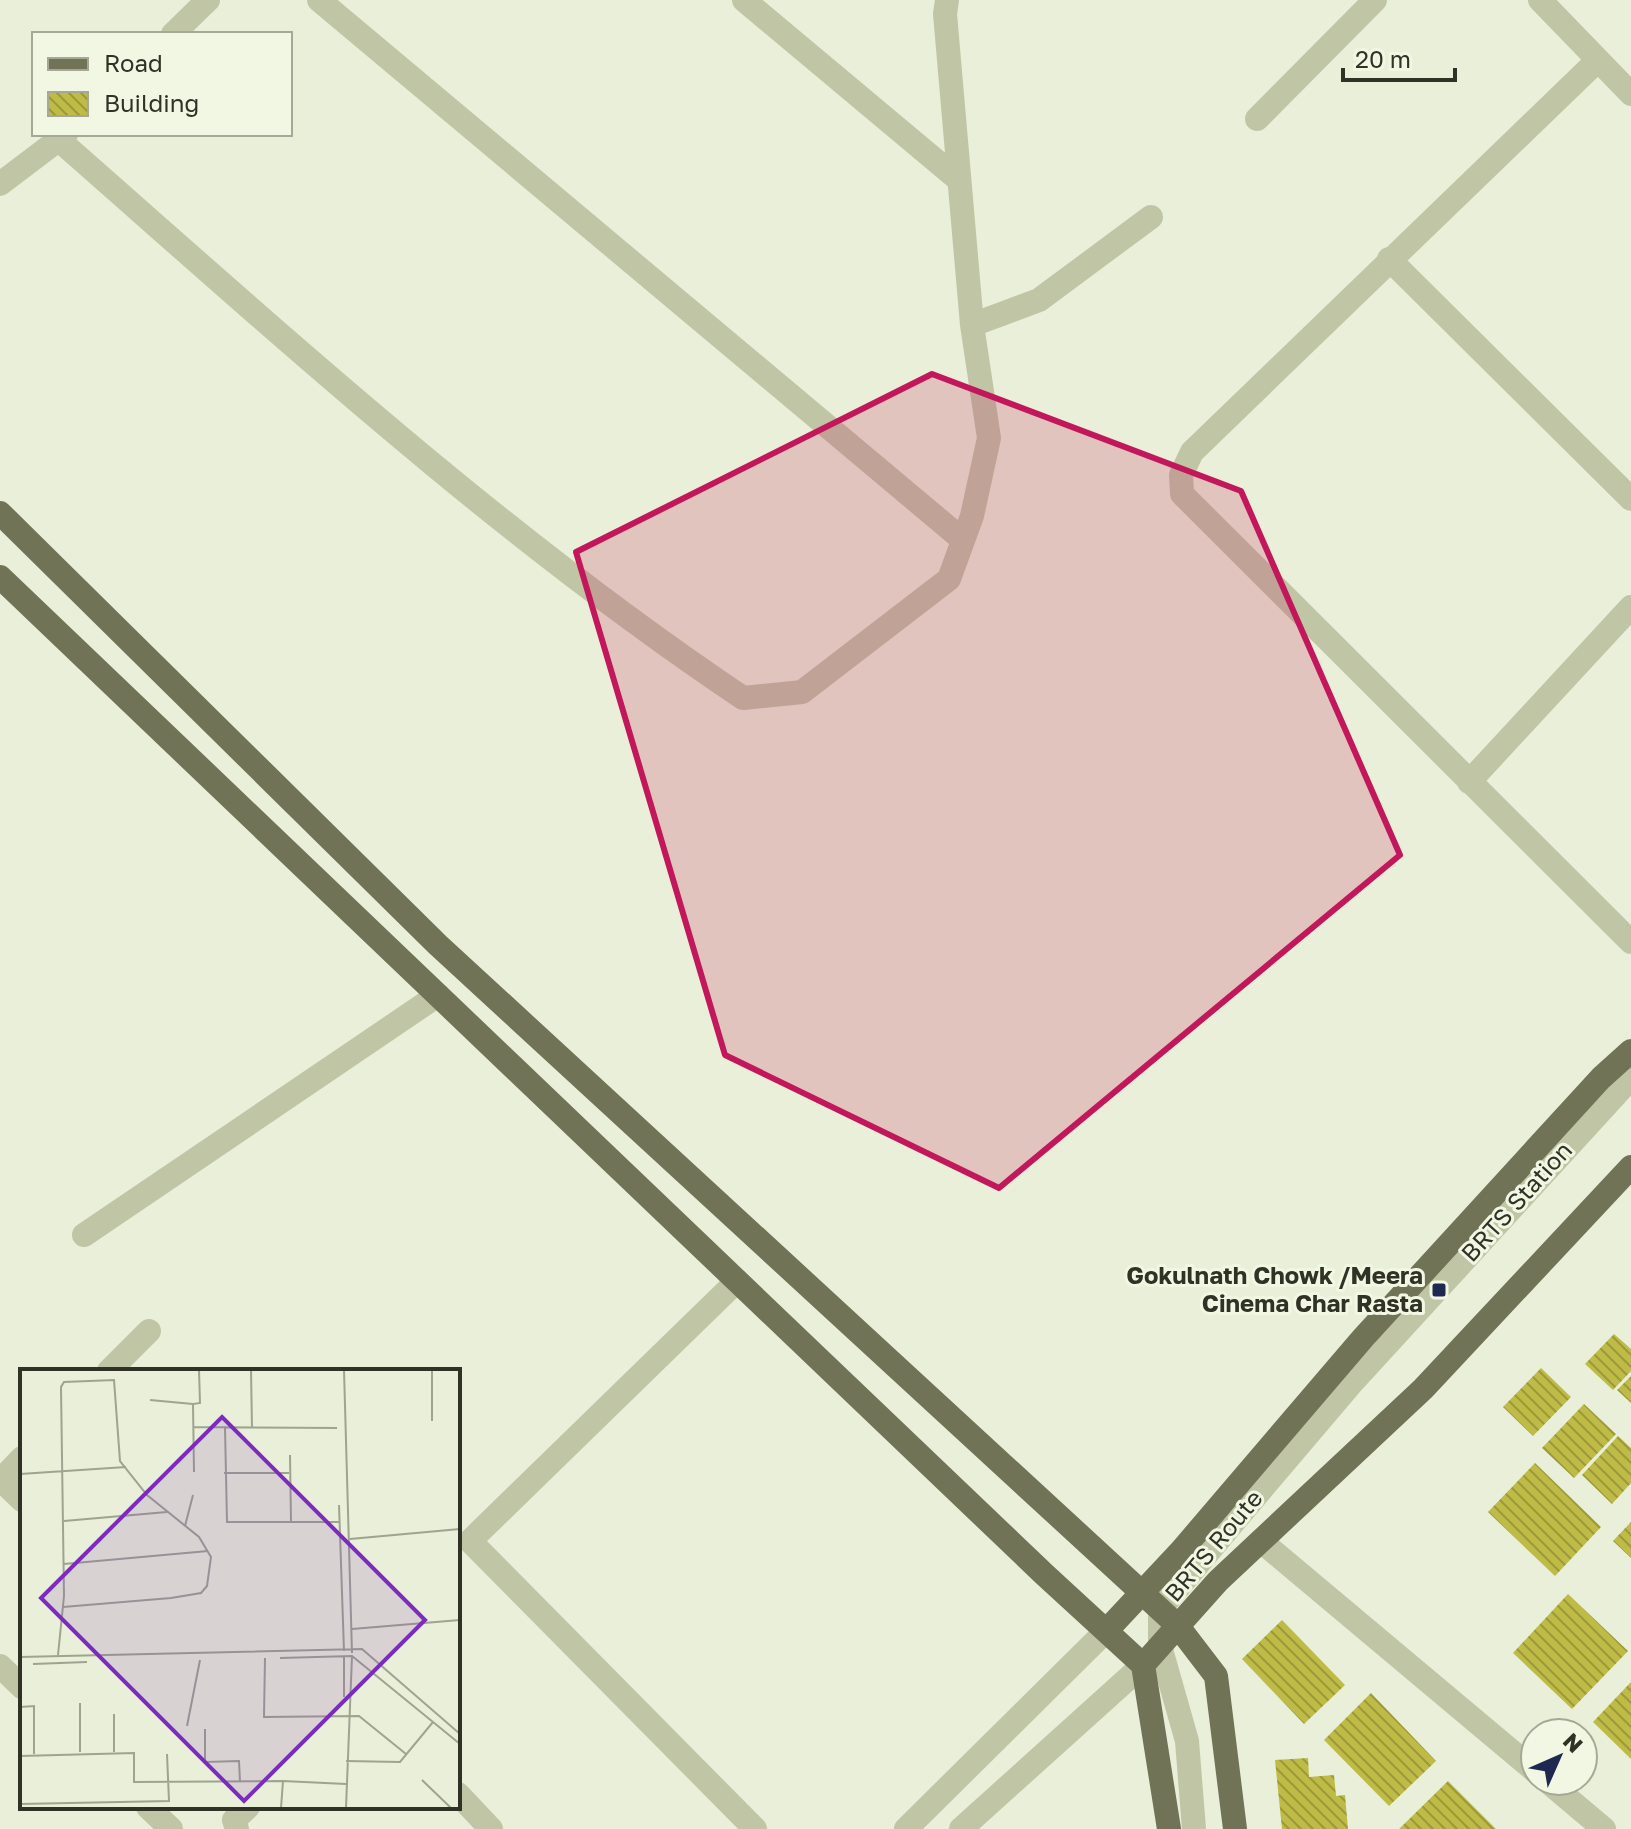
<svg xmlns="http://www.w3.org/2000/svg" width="1631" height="1829" font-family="'Golos Text',sans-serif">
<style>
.building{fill:url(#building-back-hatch)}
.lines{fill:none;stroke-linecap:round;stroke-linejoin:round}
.minor{stroke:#c0c6a5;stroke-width:24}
.major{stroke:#717357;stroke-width:24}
.marked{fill:#c2185b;fill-opacity:0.2;stroke:#c2185b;stroke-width:6;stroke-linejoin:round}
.poi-dot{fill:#1e2850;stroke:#f2f7e3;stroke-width:3}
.labels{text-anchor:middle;stroke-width:6;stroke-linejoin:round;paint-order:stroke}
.street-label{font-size:24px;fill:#313226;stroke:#f2f7e3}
.poi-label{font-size:24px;font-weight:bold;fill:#313226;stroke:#f2f7e3;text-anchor:end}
.inset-road{fill:none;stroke:#9fa391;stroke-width:2}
.view{fill:#7b2cbf;fill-opacity:0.15;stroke:#7b2cbf;stroke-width:4}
.inset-edge{fill:none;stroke:#313226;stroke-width:4}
</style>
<defs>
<pattern id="building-back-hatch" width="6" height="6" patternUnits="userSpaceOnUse" patternTransform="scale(2)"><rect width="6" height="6" fill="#bebb47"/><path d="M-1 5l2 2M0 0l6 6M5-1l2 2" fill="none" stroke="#9b993b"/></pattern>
</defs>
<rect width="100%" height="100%" fill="#e9efd8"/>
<!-- building -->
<path class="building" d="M1614 1334 1631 1349V1371L1613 1390 1585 1364Z
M1541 1368 1571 1397 1533 1436 1503 1407Z
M1631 1376V1403L1617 1390Z
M1584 1404 1616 1434 1574 1478 1542 1448Z
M1618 1436 1631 1448V1483L1612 1504 1582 1475Z
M1535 1463 1601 1527 1555 1576 1488 1512Z
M1631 1522V1558L1613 1541Z
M1568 1594 1628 1651 1572 1709 1513 1653Z
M1282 1620 1345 1685 1304 1724 1242 1659Z
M1631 1682V1759L1593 1722Z
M1371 1693 1436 1761 1389 1806 1324 1740Z
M1308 1758 1309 1777 1334 1775 1336 1796 1345 1795 1348 1829H1282L1275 1760Z
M1448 1781 1496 1829H1399Z"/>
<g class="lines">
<!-- minor -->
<path class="minor" d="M319 0 963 540
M744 0 959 180
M1540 0 1631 94
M173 34 208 0
M1598 60 1192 452 1181 475 1182 494 1631 942
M1257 119 1375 0
M59 140C280 334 498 534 743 698L802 692 949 579 972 516 989 438 972 325 945 14 947 0
M0 184 66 134
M1389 259 1631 499
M972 325 1039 300 1151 217
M1469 782 1631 607
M84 1235 438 995
M737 1281 470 1541 755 1829
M109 1371 149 1331
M22 1458 1 1480 22 1500
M1261 1541 1535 1771
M0 1666 22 1687
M1547 1781 1604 1829
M458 1794 491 1829
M148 1807 171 1829
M237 1829 234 1820 248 1807
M906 1829 1108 1629
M961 1829 1143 1665
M1194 1829 1187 1741 1160 1646V1609L1350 1385 1631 1078"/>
<!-- major -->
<path class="major" d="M0 513 438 945 1177 1625 1216 1676 1235 1829
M0 577 1045 1575 1143 1665 1169 1829
M1108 1629 1181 1551 1363 1338 1601 1078 1631 1051
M1143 1665 1218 1581 1423 1389 1631 1167"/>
</g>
<!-- marked area -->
<path class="marked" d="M932 374 1241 491 1400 855 999 1188 725 1055 576 552Z"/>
<!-- markers -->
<rect class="poi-dot" x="1431" y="1282" width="16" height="16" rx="4"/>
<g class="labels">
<!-- street labels -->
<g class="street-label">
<text transform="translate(1517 1202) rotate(-48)" y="8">BRTS Station</text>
<text transform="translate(1214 1546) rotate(-50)" y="8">BRTS Route</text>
</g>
<!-- poi labels -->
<g class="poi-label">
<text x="1423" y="1284">Gokulnath Chowk /Meera<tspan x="1423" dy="28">Cinema Char Rasta</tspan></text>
</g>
</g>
<!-- overview -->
<g transform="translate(20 1369)">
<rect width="440" height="440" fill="#e9efd8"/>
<path class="inset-road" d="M231 1 232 59M324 1 332 284M412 1V52M130 31 173 35M173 58 317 59M205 59 207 153H319M270 86 271 153M174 103 173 35 180 34 179 1M204 104H269M0 105 106 98M319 136 324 282M44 152 147 143M165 157 173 126M330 170 440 160M44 195 188 182M332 260 440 251M38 286 44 227 41 18 44 13 94 11 100 92 127 126 179 168 191 188 187 217 181 224 151 229 43 238M0 288 342 280 440 365M245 289 244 348 339 347 386 385M260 289 332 287 440 375M13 295 67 293M324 328V287M60 334V383M0 338 14 337V385M167 357 180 291M185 360V393L219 392 220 413M94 383V345M0 387 114 384V413L263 412 261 439M326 392 380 393 413 353M402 411 431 439M263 412 326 415M0 435 149 432 147 385M326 439 332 287"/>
<path class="view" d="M202 48 405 251 224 432 21 229Z"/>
<rect width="440" height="440" class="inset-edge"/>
</g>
<!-- legend -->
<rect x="32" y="32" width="260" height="104" fill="#f2f7e3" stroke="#a5a897" stroke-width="2"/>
<rect x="48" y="58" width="40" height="12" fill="#717357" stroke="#a5a897" stroke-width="2"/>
<text x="104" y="72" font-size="24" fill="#313226">Road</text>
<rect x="48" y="92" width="40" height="24" fill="url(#building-back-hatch)" stroke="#a5a897" stroke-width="2"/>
<text x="104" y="112" font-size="24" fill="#313226">Building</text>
<!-- north arrow -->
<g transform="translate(1559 1757) rotate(45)"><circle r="38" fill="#f2f7e3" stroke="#a5a897" stroke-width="2"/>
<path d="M0-6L14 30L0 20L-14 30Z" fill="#1e2850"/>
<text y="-12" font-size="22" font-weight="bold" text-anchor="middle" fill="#313226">N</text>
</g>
<!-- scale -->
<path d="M1343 68v12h112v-12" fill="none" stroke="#313226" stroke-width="4"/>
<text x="1355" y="68" font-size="24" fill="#313226" stroke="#f2f7e3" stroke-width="6" paint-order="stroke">20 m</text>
</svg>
